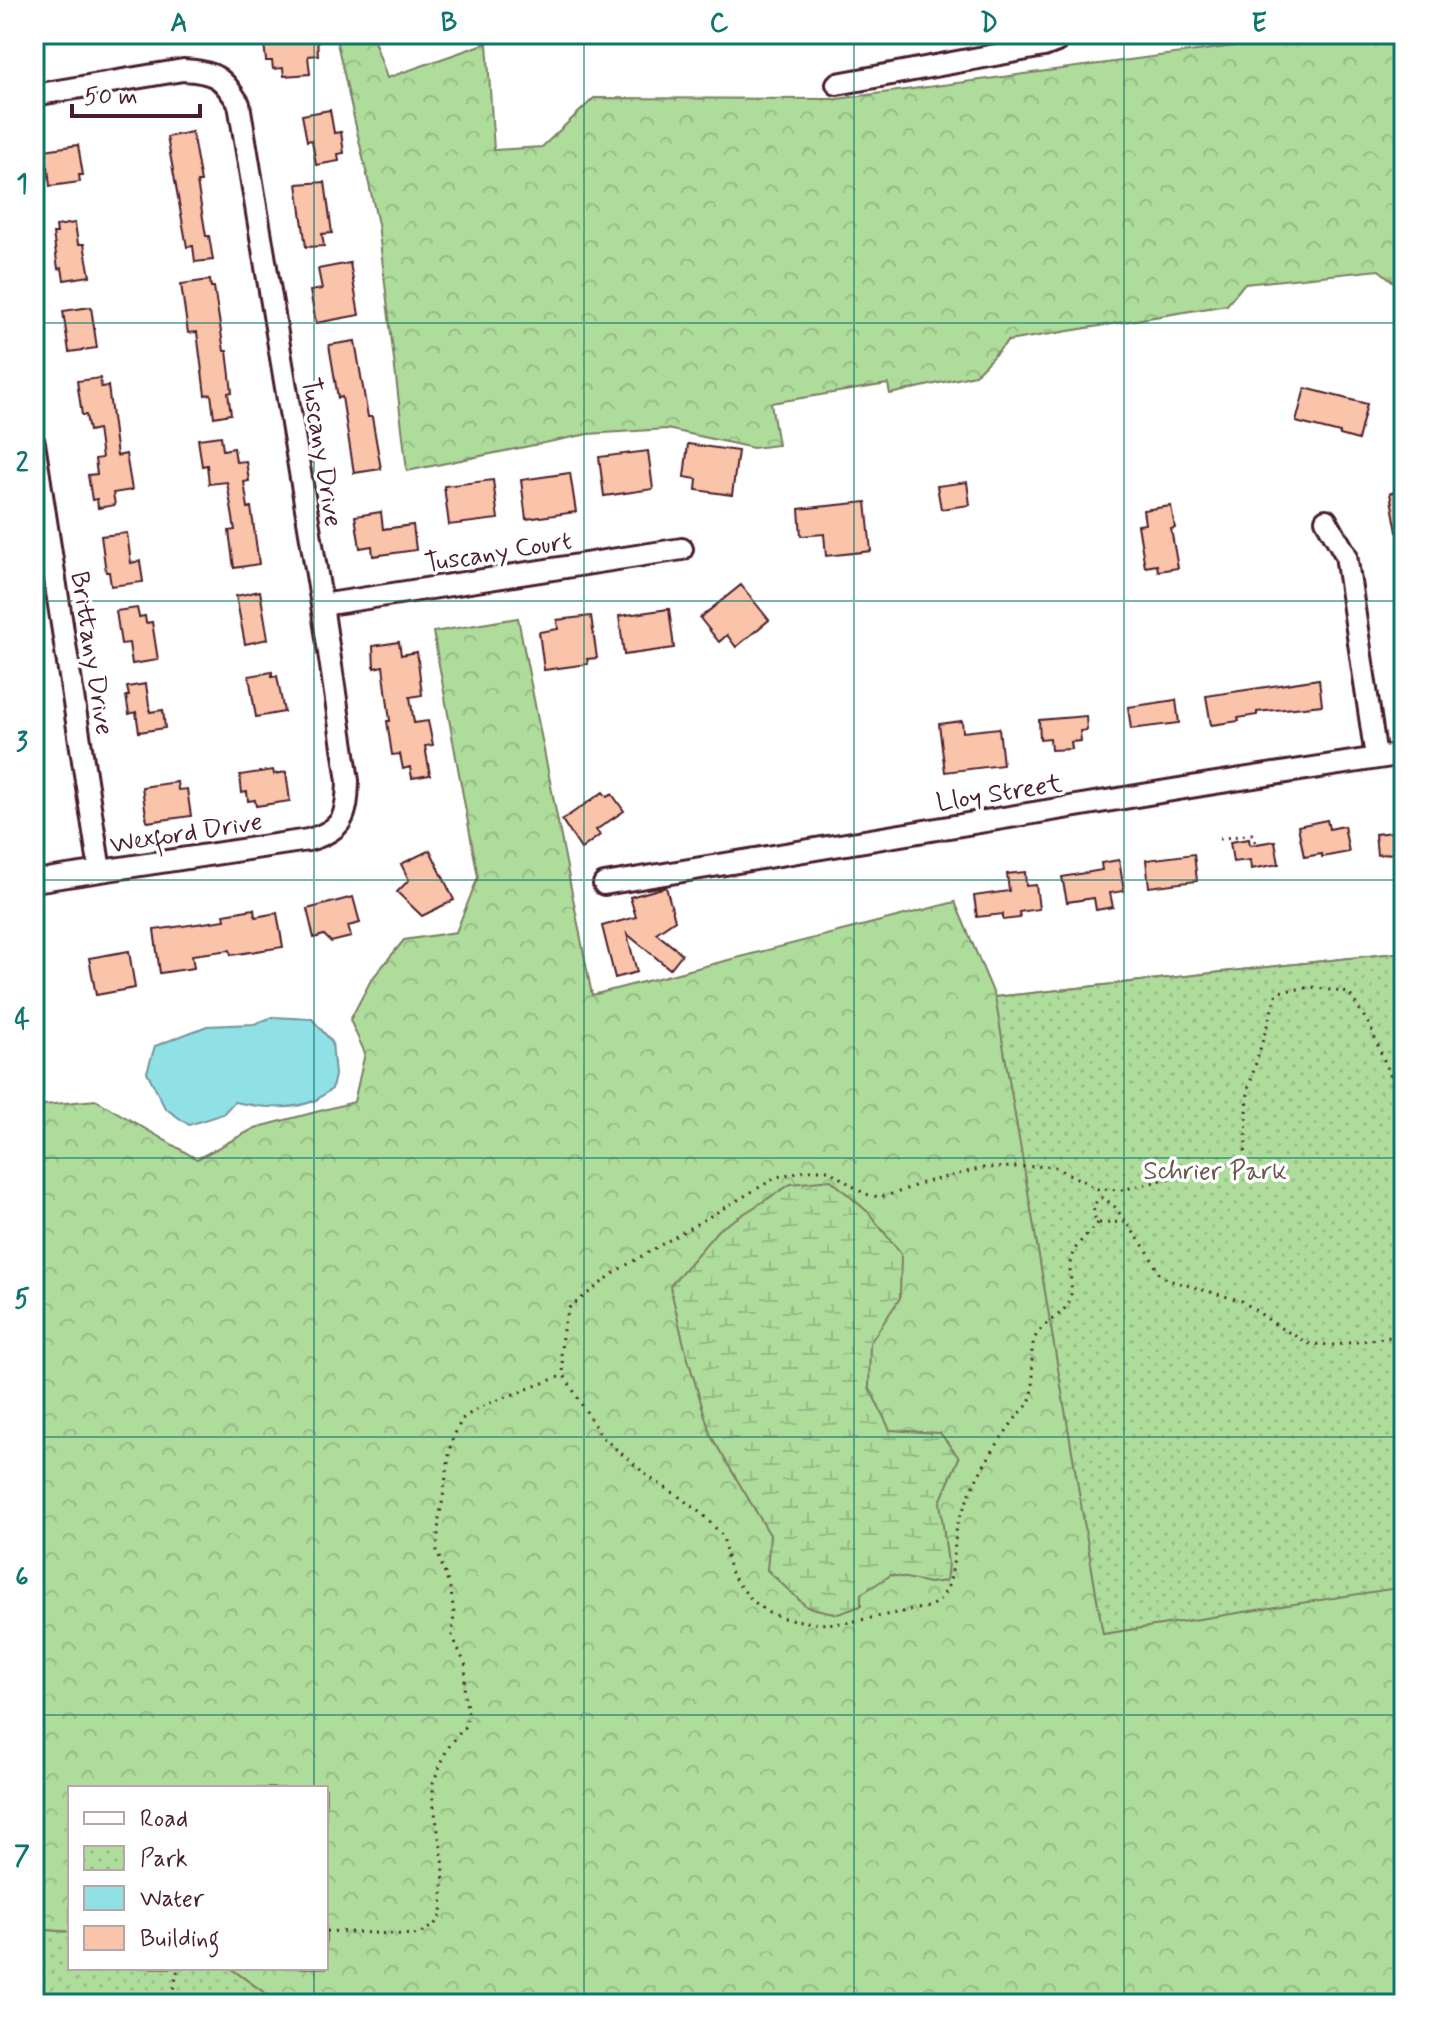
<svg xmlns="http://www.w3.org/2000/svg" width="1438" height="2038" font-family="Mynerve,sans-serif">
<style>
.forest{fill:url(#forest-crowns);stroke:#7c7e63;stroke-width:2}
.wetland{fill:url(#wetland-marsh);stroke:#7c7e63;stroke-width:2}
.park{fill:url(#park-dots);stroke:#7c7e63;stroke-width:2}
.water{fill:#8fe1e6;stroke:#73939b;stroke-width:2}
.building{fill:#f9c4aa;stroke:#4a1f2b;stroke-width:2}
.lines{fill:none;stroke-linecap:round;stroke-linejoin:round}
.minor-casing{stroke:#4a1f2b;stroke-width:26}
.path{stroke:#4a1f2b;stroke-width:3;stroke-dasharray:2 6;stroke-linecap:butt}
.minor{stroke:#fff;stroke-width:20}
.grid{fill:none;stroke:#0f766e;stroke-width:2;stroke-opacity:0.55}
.labels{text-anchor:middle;stroke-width:7;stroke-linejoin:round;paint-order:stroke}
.street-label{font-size:26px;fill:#4a1f2b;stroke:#fff}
.park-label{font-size:26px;fill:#68584d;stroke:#fff}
.neatline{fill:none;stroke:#0f766e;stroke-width:3}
.grid-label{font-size:26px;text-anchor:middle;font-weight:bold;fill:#0f766e}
</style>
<defs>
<pattern id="forest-crowns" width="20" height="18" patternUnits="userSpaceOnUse" patternTransform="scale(2)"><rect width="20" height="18" fill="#addc9b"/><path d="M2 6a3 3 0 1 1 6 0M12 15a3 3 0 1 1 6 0" fill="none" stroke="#96bc86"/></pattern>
<pattern id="wetland-marsh" width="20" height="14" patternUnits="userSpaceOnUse" patternTransform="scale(2)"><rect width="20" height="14" fill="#addc9b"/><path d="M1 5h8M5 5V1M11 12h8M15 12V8" fill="none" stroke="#96bc86"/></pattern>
<pattern id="park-dots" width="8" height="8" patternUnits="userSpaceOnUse" patternTransform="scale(2)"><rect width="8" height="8" fill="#addc9b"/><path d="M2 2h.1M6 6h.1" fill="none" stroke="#96bc86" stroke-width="1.8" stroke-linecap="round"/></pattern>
</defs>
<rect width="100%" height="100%" fill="#fff"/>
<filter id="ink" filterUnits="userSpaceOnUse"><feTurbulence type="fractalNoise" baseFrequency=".0125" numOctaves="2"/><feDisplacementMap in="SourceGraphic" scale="16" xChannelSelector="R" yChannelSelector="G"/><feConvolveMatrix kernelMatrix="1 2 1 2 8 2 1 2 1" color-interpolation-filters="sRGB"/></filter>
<g filter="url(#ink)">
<!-- forest -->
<path class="forest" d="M335 34H372L387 78 487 43 494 150 542 147 594 98 837 99 1325 34H1404V337L1401 336 1396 284 1379 270 1244 284 1227 305 1008 341 975 375 890 394 888 384 771 403 778 445 753 448 667 429 588 434 407 471 378 224Z
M518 618 592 995 955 902 995 997 1404 952V2004H280L230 1968H326V1788H70V1932L34 1929V1106L96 1100 197 1159 255 1128 354 1102 365 1053 350 1020 371 980 404 940 456 932 478 877 433 632Z"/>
<!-- wetland -->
<path class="wetland" d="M831 1180 868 1212 901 1254 900 1298 870 1343 869 1387 890 1430 940 1433 959 1458 940 1502 948 1564 946 1581 930 1583 891 1575 861 1594V1606L838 1614 807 1607 767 1570 770 1535 711 1436 685 1349 670 1286 718 1230 791 1184Z"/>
<!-- park -->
<path class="park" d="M1404 952V1587L1103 1634 995 997Z
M34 1929 70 1932V1968H230L280 2004H34Z"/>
<!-- water -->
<path class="water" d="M273 1017 312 1019 332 1042 335 1075 332 1089C327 1092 321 1097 316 1100 290 1112 261 1107 234 1102L223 1114 189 1125 165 1108 147 1072 155 1046 207 1026 254 1024Z"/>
<!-- building -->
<path class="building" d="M263 34H293L294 40 317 38 318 55 308 56 310 74 284 76 283 68 273 69 272 61H266Z
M330 110 334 133 341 132 344 153 338 154 339 161 316 165 312 140 307 141 302 115Z
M192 132 201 182H197L206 236H209L213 260 195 262 193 246 187 247 167 137Z
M78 145 83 175H79L80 182 50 186 48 167 41 168 38 151Z
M325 182 332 233 322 234 324 246 306 247 297 184Z
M75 223 78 244H84L90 276 64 280 62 268 58 269 53 233H57L56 226Z
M350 263 359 315 316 323 310 291 322 289 318 269Z
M210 280 211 287H214L224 351H227L232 392 228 393 231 414 214 417 211 394 205 395 197 332 188 333 181 284Z
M91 307 97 348 69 352 63 311Z
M355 341 368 417H372L381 469 354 473 342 397 338 398 329 345Z
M100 378 101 387 108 386 117 456 126 454 132 490 113 493 115 505 98 508 97 499 92 500 88 475 97 474 95 459 102 458 98 429 89 431 86 415H82L77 381Z
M1305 388 1367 404 1358 440 1340 435V433L1296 422Z
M221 436 223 450 234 448 236 462 246 461 249 481 244 482 248 508 251 507 259 564 234 568 229 531 235 530 227 482 209 484 207 465 202 466 198 439Z
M688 444 738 451 732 495 696 490 697 479 684 477Z
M648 451 653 489 604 496 599 457Z
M570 473 576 512 526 519 521 480Z
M493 480 498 519 449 525 444 486Z
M967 482 970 505 941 509 937 486Z
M1404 490V531L1397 532 1390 493Z
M866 502 871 551 826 556 824 534 801 536 799 509Z
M1171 506 1175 528 1171 529 1178 568 1158 571 1157 565 1145 567 1138 525 1145 524 1143 510Z
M381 512 383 529 413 525 416 550 373 556 372 546 360 548 355 516Z
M127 533 131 563 140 561 143 582 111 586 109 572H106L101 536Z
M741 585 769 620 736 647 727 635 719 642 700 618Z
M260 591 268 639 245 644 236 596Z
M137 608 139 617 145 616 146 623 152 622 158 660 132 664 129 643 121 644 116 611Z
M669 609 674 648 624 655 619 616Z
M591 616 597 658 587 659 588 664 544 670 539 632 558 629 557 620Z
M399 642 401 655 417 652 422 695 410 697 414 723 428 721 433 745 425 746 430 775 412 778 410 767 403 769 400 754 392 755 387 721H390L383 666 374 668 373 646Z
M272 672V677L277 676 284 712 256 717 249 676Z
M1319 679 1322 705 1257 712V715L1238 718 1239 721 1211 725 1206 696Z
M146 684 150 712 163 710 165 728 139 732 136 712 129 714 126 696H129L127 687Z
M1176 700 1179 723 1131 729 1128 707Z
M1086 716 1087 730 1080 731 1081 741 1071 742 1072 749 1051 750 1050 738 1040 739 1039 720Z
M962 721 963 732 999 728 1003 765 945 772 939 724Z
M273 770 274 774 286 772 290 801 256 806 255 800 248 801 247 792 242 793 240 775Z
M177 782 178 790 187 789 191 816 147 822 142 787Z
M603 792 607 797 612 794 624 811 596 830 600 835 581 849 562 820Z
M1327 820 1329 829 1344 826 1349 852 1322 857V854L1304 857 1298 826Z
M1404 831V852L1377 855 1375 834Z
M1249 839 1250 845 1275 841 1279 864 1251 869 1250 860 1233 862 1230 842Z
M430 850 454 900 422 916 397 892 409 880 401 864Z
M1194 854 1197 881 1149 887 1146 860Z
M1119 860 1124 891 1110 893 1113 907 1096 910 1094 898 1067 902 1062 877 1102 870 1101 863Z
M1025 872 1026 886 1036 885 1039 909 1019 912 1020 918 1003 920V914L977 917 974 896 1009 891 1007 874Z
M666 887 675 920 656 933 682 954 670 969 627 934 637 972 615 978 602 926 636 917 630 897Z
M353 897 360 923 348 926 351 937 331 942 324 935 314 938 307 909Z
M254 909 255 917 277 913 283 947 231 955 230 950 192 955 194 968 160 973 154 930 225 920 224 914Z
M129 951 135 988 96 995 89 958Z"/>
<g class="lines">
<defs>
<path id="minor" d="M837 84 1044 46 1057 41 1060 34
M34 95 183 70C216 72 222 77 239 104L322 605 348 781C347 816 344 830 308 840L34 881
M34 443 100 871
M1326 520 1346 555 1376 757
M322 605 682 549
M604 884 1209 784 1404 754"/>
</defs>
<!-- minor casing -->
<use href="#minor" class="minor-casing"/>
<!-- path -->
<path class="path" d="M1219 839 1252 834 1255 842
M1125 1222 1098 1223C1092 1214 1092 1207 1099 1198H1104L1115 1207 1148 1252 1159 1273 1168 1280 1242 1301 1279 1327 1310 1344 1335 1345 1404 1335
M1098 1223C1086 1236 1069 1249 1070 1268 1070 1278 1073 1289 1070 1299 1065 1315 1046 1320 1037 1334 1025 1355 1039 1379 1030 1400 1027 1408 1020 1412 1015 1419 995 1446 978 1472 966 1503 963 1511 959 1519 957 1526 952 1552 958 1597 927 1607L845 1623 818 1624 784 1618 769 1613 753 1601 739 1585 730 1571 723 1536 703 1515 677 1495 650 1478 601 1436 564 1375 561 1353 562 1334 569 1308 618 1270 777 1177 806 1170H828L865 1194 879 1197 896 1193 922 1183 983 1168 1053 1166 1098 1189 1122 1190 1245 1160 1248 1090 1277 992 1312 987 1349 993 1370 1026 1390 1075 1404 1117
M326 1931 417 1935 434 1925 442 1915 444 1866 433 1801V1783L447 1749 466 1725 468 1712 464 1693 466 1666 452 1635 454 1614 451 1591 437 1551 439 1518 442 1504 451 1442 462 1419 480 1407 564 1375
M170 2004 178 1968"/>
<!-- minor -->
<use href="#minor" class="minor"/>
</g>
</g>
<!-- grid -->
<path class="grid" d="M314 34V1788M584 34V2004M854 34V2004M1124 34V2004M34 323H1404M34 601H1404M34 880H1404M34 1158H1404M34 1437H1404M34 1715H1404M314 1968V2004"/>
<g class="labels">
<!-- street labels -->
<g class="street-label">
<text transform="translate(323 452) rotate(81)" y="9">Tuscany Drive</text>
<text transform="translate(498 551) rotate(-9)" y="9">Tuscany Court</text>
<text transform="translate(93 653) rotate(81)" y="9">Brittany Drive</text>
<text transform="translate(999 792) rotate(-9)" y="9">Lloy Street</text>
<text transform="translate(186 832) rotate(-9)" y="9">Wexford Drive</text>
</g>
<!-- park labels -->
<g class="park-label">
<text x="1215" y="1179">Schrier Park</text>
</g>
</g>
<!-- margin -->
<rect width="1438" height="2038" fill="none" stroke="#fff" stroke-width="88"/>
<!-- legend -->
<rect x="68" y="1786" width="260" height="184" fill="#ffffff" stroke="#b7a5aa" stroke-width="2"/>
<rect x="84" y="1812" width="40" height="12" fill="#ffffff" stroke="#b7a5aa" stroke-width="2"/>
<text x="140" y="1826" font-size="24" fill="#4a1f2b">Road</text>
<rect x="84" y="1846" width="40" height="24" fill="url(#park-dots)" stroke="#b7a5aa" stroke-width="2"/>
<text x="140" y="1866" font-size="24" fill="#4a1f2b">Park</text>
<rect x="84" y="1886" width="40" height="24" fill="#8fe1e6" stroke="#b7a5aa" stroke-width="2"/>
<text x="140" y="1906" font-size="24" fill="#4a1f2b">Water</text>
<rect x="84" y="1926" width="40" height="24" fill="#f9c4aa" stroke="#b7a5aa" stroke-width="2"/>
<text x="140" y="1946" font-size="24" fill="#4a1f2b">Building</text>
<!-- scale -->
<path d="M72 104v12h128v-12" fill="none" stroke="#4a1f2b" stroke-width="4"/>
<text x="84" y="104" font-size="24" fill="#4a1f2b" stroke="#ffffff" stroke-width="6" paint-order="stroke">50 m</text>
<rect x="44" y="44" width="1350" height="1950" class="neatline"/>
<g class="grid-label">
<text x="179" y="31">A</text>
<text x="449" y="31">B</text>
<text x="719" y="31">C</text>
<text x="989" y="31">D</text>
<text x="1259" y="31">E</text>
<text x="22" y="192">1</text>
<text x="22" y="471">2</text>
<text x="22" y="750">3</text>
<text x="22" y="1028">4</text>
<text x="22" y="1307">5</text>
<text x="22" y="1585">6</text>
<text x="22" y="1864">7</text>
</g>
</svg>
